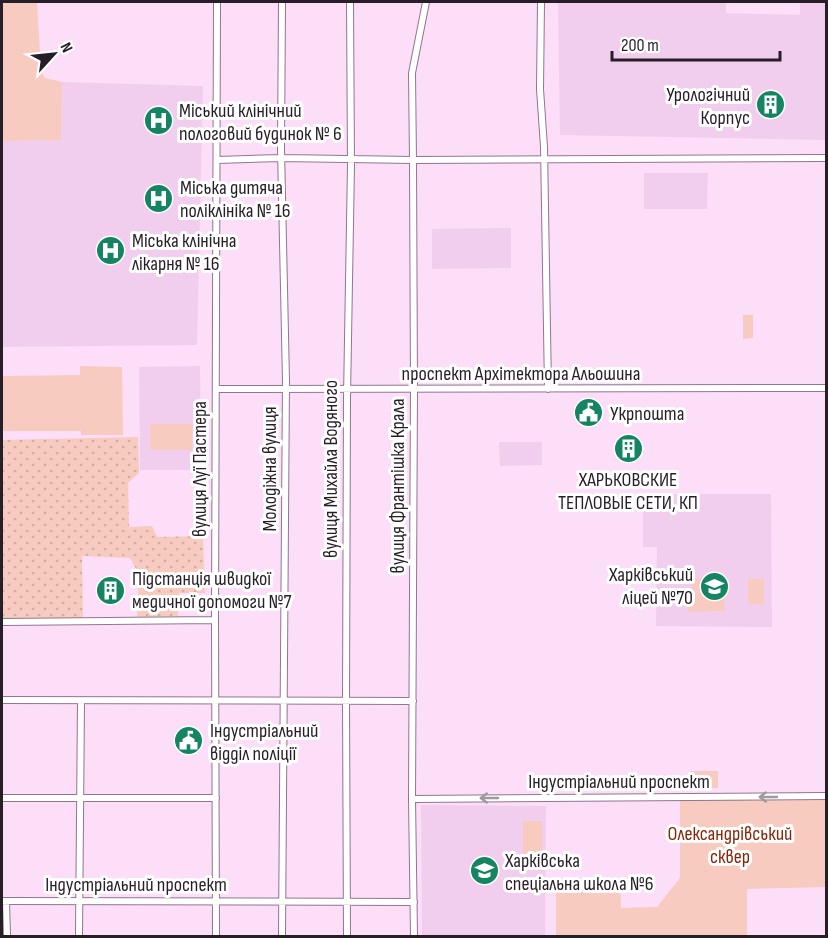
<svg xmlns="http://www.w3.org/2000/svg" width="828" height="938" font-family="'Sofia Sans Condensed',sans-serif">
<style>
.built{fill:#f2ceee}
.green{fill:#f7cbbf}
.garden{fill:url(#garden-dots)}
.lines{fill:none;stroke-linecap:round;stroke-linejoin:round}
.minor-casing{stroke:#91768e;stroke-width:8}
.minor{stroke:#fff;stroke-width:6}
.oneway{stroke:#9e9a9e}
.labels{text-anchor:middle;stroke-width:6;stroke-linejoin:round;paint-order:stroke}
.poi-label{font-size:20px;fill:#281e27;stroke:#fff;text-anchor:start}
.street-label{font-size:20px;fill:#281e27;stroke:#fff}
.park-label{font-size:20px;fill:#872709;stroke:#fff}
</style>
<defs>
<pattern id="garden-dots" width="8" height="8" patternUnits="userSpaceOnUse" patternTransform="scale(1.5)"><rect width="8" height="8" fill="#f7cbbf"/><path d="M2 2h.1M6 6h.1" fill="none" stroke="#d4aea4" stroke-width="1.8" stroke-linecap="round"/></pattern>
</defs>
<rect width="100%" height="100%" fill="#fcdef8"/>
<!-- built -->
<path class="built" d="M558 2H726V13L800 15V2H826V140L560 135Z
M62 82 203 86 197 345 2 347V141L61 140Z
M644 173H708L707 209H644Z
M511 228V268L432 269V229Z
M200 366 201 470H140L139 367Z
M499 442H542V465L500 466Z
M643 494H771L772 627 656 626 657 547H643Z
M421 805 546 806 545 936H422Z"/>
<!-- green -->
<path class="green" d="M2 2H37L41 71 45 78 62 82 61 140 2 141Z
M743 315H753V338L743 339Z
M80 366 122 367 123 435H81V431H2V376L80 375Z
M150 424H192V450H150Z
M704 578 705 591H692V579Z
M748 579H764V604H748Z
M724 592 725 611 688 612 687 593Z
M690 771H718V788H690Z
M826 796V887L747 889V936H556V878H620L621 908 657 907 680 878V797Z
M523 821H542V865H523Z"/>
<!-- garden -->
<path class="garden" d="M138 437 139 473 128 483 129 527 152 526 157 537 203 536 205 593H179L178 616 137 617 139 574 130 558 82 556 83 620 2 619V440Z"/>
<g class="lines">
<defs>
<path id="minor" d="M282 2 281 149 286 381 282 936
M541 2 540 89 544 147 548 389
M217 160 281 158 413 160 826 158
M216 389 826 388
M2 622 215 620
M2 700 413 701
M2 798H216
M412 799 826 796
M2 901 414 902
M6 901 7 936
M79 936 81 701
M216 936 215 620 217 2
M347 936 346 701 347 398 351 165 350 2
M414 936 412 799 414 389 413 160 412 73 426 2"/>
</defs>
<!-- minor casing -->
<use href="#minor" class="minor-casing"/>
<!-- minor -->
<use href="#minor" class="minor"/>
</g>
<!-- one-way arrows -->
<defs><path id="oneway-shaft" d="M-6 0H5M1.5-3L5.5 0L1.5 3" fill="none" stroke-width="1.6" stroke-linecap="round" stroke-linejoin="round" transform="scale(1.5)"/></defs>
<g class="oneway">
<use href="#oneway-shaft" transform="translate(768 797) rotate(180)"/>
<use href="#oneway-shaft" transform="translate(489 798) rotate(180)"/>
</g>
<!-- icons -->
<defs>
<symbol id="building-disc" viewBox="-11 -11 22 22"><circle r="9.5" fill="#148462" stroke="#fff"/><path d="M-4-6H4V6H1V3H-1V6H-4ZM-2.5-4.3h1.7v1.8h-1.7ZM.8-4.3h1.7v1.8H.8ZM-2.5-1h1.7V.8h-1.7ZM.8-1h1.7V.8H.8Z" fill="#fff"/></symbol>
<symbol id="hospital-disc" viewBox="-11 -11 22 22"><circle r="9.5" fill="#148462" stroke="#fff"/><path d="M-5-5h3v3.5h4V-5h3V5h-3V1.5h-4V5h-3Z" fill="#fff"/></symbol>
<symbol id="civic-disc" viewBox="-11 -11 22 22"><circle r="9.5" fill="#148462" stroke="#fff"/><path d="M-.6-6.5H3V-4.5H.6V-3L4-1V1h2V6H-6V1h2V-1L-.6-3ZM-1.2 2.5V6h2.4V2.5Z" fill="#fff"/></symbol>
<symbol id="school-disc" viewBox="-11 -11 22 22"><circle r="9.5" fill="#148462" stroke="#fff"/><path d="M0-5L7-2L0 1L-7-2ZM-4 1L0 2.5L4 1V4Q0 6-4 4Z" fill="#fff"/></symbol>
</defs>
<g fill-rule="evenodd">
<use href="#building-disc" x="754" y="88" width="33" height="33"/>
<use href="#hospital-disc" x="142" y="104" width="33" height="33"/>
<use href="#hospital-disc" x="142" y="182" width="33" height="33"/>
<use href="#hospital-disc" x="94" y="234" width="33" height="33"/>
<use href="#civic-disc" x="572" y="396" width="33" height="33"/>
<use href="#building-disc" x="612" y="432" width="33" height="33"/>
<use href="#school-disc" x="698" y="570" width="33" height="33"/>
<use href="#building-disc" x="94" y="574" width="33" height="33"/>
<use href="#civic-disc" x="172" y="724" width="33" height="33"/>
<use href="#school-disc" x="468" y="854" width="33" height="33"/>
</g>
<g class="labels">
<!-- poi labels -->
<g class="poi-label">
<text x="750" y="101" text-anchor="end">Урологічний<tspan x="750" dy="23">Корпус</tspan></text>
<text x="179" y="117">Міський клінічний<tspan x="179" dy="23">пологовий будинок № 6</tspan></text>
<text x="180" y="194">Міська дитяча<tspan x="180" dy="23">поліклініка № 16</tspan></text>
<text x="132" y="247">Міська клінічна<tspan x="132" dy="23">лікарня № 16</tspan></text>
<text x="610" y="420">Укрпошта</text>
<text x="628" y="486" text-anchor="middle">ХАРЬКОВСКИЕ<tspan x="628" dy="23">ТЕПЛОВЫЕ СЕТИ, КП</tspan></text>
<text x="693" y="581" text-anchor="end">Харківський<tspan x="693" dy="23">ліцей №70</tspan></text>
<text x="132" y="585">Підстанція швидкої<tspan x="132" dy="23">медичної допомоги №7</tspan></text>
<text x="210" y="737">Індустріальний<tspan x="210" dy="23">відділ поліції</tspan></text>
<text x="505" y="867">Харківська<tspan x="505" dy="23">спеціальна школа №6</tspan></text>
</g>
<!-- street labels -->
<g class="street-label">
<text x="521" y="380">проспект Архітектора Альошина</text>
<text transform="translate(199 469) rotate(-90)" y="7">вулиця Луї Пастера</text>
<text transform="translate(269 469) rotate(-90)" y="7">Молодіжна вулиця</text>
<text transform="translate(330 469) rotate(-90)" y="7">вулиця Михайла Водяного</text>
<text transform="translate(397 486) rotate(-90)" y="7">вулиця Франтішка Крала</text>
<text x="619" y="788">Індустріальний проспект</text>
<text x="136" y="891">Індустріальний проспект</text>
</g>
<!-- park labels -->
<g class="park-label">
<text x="730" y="840">Олександрівський<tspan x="730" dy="23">сквер</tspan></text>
</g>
</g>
<!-- border -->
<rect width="828" height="938" fill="none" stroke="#281e27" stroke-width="6"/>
<!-- north arrow -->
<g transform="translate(54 54) rotate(63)" stroke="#ffffff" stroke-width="4.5" paint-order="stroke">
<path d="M0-4.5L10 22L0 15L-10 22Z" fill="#281e27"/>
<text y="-9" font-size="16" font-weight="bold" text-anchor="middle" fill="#281e27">N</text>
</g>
<!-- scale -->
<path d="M612 51v9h168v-9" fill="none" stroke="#281e27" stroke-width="3"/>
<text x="621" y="51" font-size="18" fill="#281e27" stroke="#ffffff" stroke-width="4.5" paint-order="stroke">200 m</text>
</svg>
